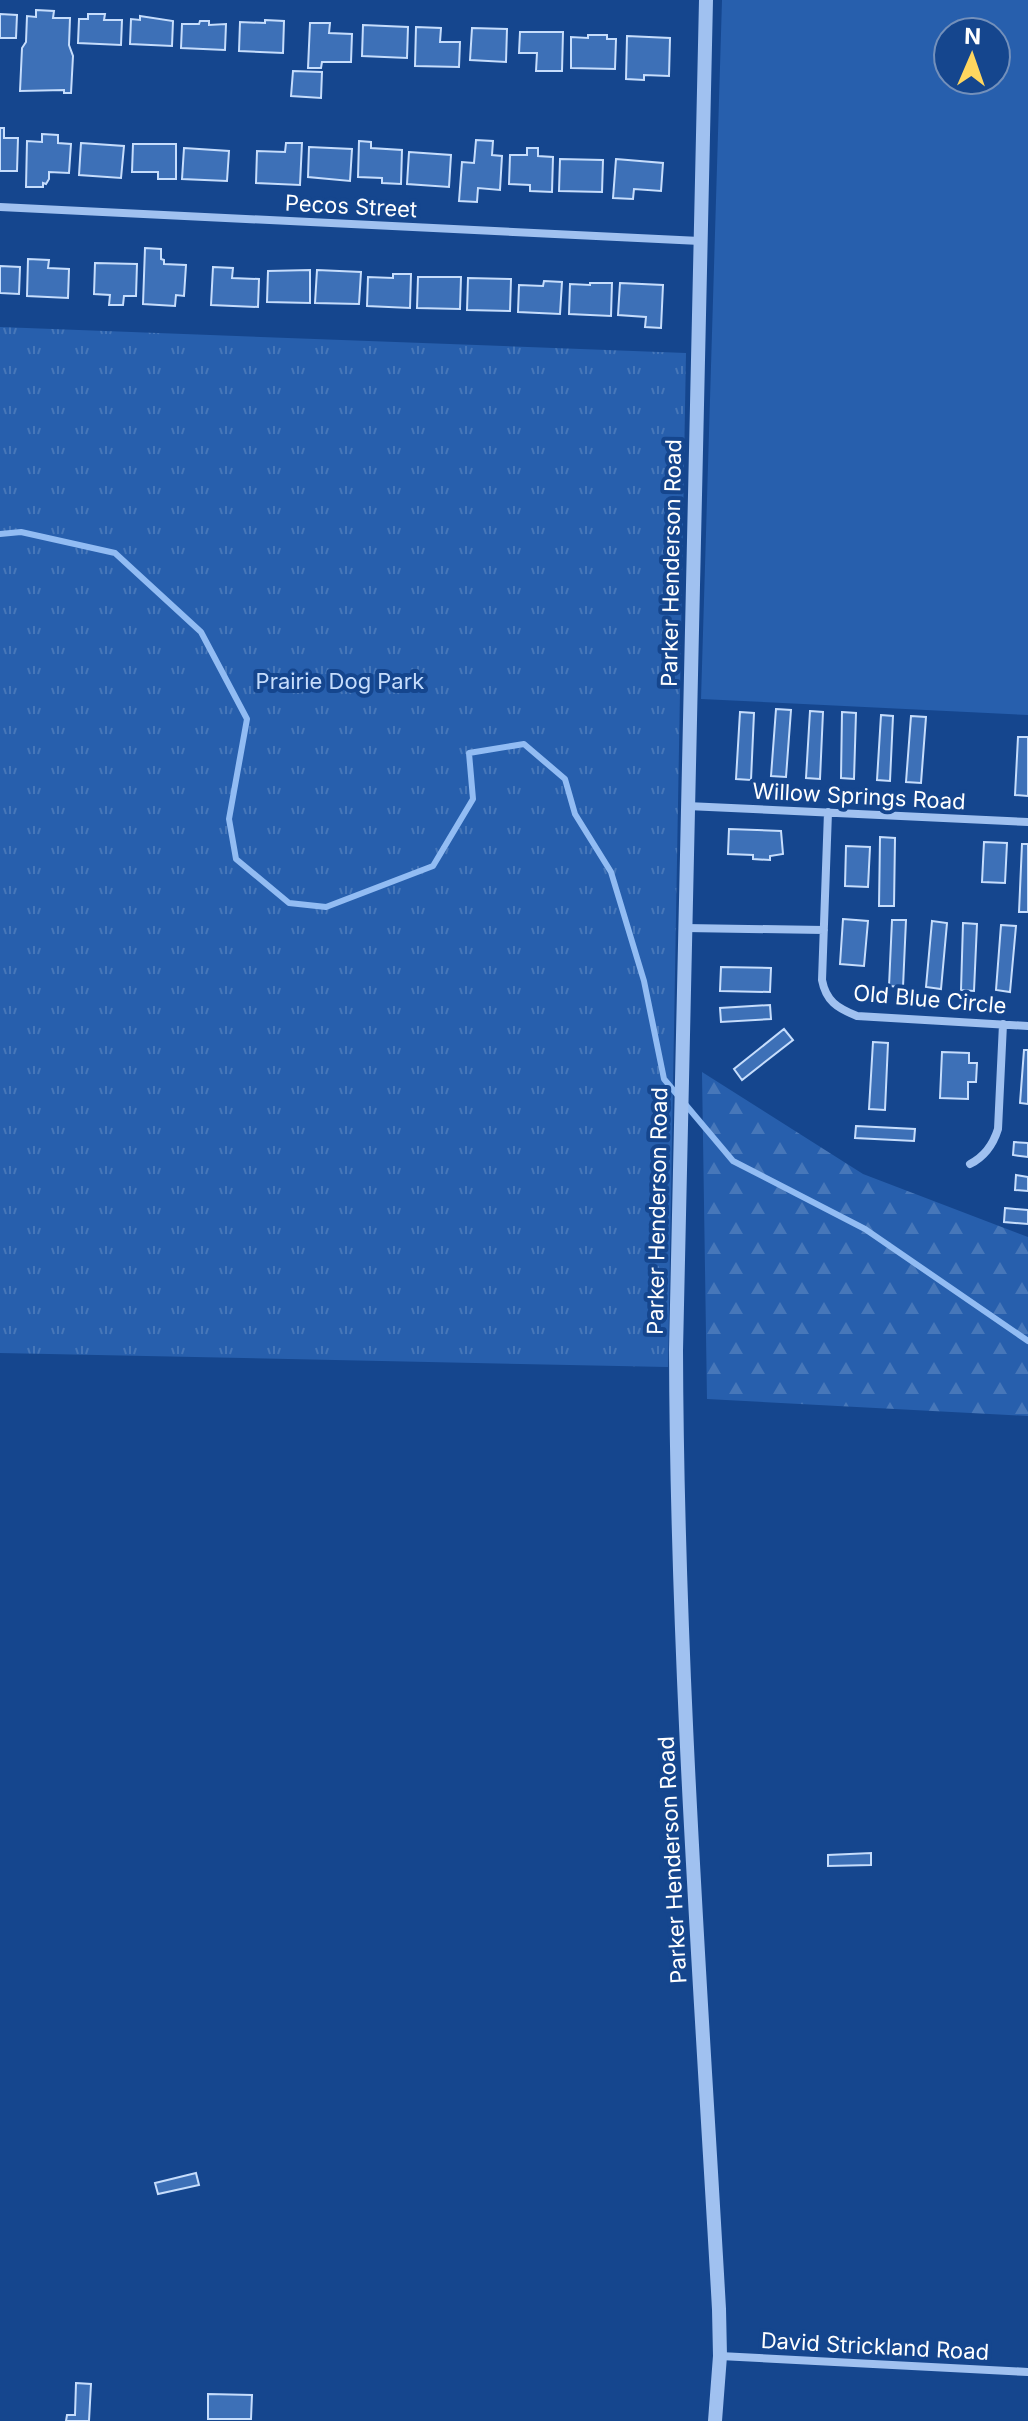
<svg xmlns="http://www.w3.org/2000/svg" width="1028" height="2421" font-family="Inter,sans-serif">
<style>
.grass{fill:#275fad;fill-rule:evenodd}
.forest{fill:url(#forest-firs)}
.park{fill:url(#park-tufts)}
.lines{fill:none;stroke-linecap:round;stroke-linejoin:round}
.stream{stroke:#92bcf3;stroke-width:6}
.building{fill:#3d70b7;stroke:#c6ddfc;stroke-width:2}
.minor{stroke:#a0c1f0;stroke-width:8}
.tertiary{stroke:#a0c1f0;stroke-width:14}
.labels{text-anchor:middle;stroke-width:8;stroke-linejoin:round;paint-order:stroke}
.street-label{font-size:22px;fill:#fff;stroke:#15468e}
.park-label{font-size:22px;fill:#c6ddfc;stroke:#15468e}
</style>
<defs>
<pattern id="forest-firs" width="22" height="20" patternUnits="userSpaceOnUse" patternTransform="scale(2)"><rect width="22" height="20" fill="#275fad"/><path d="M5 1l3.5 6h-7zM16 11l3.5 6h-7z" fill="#4777b9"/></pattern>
<pattern id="park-tufts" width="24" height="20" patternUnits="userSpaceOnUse" patternTransform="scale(2)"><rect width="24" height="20" fill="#275fad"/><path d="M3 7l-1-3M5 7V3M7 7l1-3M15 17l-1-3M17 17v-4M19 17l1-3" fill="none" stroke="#4777b9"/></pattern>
</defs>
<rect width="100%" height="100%" fill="#15468e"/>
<!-- grass -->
<path class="grass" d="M722 0H1028V715L701 699ZM948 32H996V80H948Z"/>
<!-- forest -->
<path class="forest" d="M702 1072 863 1174 1028 1237V1416L707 1399Z"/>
<!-- park -->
<path class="park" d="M0 327 686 353 668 1367 0 1353Z"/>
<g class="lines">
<!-- stream -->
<path class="stream" d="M0 534 21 532 115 553 201 632 247 719 229 819 236 859 289 903 326 907 433 866 473 799 469 753 524 744 565 779 575 814 611 872 644 981 664 1079 733 1161 865 1229 1028 1341"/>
</g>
<!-- building -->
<path class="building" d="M36 10 54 11 53 18H70L69 45 73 56 71 93H64V90L20 91 22 48 26 42 27 16 36 17Z
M0 14 17 15 16 38H0Z
M88 14H105L104 20H122L121 45 78 43 79 19H88Z
M140 16 173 21 172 46 130 44 131 19 140 20Z
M265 20 284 21 283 53 239 51 240 22 265 23Z
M200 21H209V25L226 24 225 50 181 48 182 24H199Z
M310 23H330L329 33 352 34 351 62H322L321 68H308Z
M363 25 408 27 407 58 362 56Z
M416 27 441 28 440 42H460L459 67 415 66Z
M472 28 507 29 506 62 470 60Z
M520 32H563L562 71H536L537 53H519Z
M588 35H607V39H616L615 69 571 68V37L588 38Z
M627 36 670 38 669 76 644 75V80L626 79Z
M293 71 322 72 321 98 291 96Z
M0 128H4V138H18L17 171H0Z
M42 134 58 135V143L71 144 69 173 49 172V179L46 184 43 183V187H26L27 141 42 142Z
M476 140 493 141 492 155 502 156 500 190 478 188 477 202 459 201 462 162 474 163Z
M359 141 371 142V148L402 150 401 184 382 183V178L358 177Z
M81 143 124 146 121 178 79 175Z
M286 143H302L300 185 256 183 257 151 285 152Z
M133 144H176V179H158V172H132Z
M309 147 352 149 350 181 308 177Z
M184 148 229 151 227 181 182 179Z
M527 148H538V156L553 157 552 192 530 191V185L509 184 510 155H527Z
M409 152 451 155 449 187 407 184Z
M560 159 603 160 602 192 559 191Z
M616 159 663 163 661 191 634 189 633 199 613 198Z
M145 248 161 249V259L164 260V264L186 265 184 296 176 295 175 306 143 304Z
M28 259 49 260 48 268 69 269 68 298 27 296Z
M95 263 137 264 136 296H124L123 305H109L110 295 94 294Z
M0 266 20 267 19 294 0 293Z
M213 267 233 268 232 278 259 279 258 307 211 305Z
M310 270V303L267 302 268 271Z
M317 270 361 272 359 304 315 303Z
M393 274H411L410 308 367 306 368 277 393 278Z
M418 277H461L460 309 417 308Z
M468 278 511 279 510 311 467 310Z
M544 281 562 282 560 314 518 312 519 285 543 286Z
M590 283H612L611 316 569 314 570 284 590 285Z
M620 283 663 285 661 328 645 327 646 317 618 315Z
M776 709 791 710 786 777 771 776Z
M810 711 823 712 820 779 806 778Z
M740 712 754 713 751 780 736 779Z
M842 712 856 713 854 779 841 778Z
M881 715 893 716 890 781 877 780Z
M911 716 926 717 921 783 906 782Z
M1018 737H1028V796L1015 795Z
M729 829 781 831 783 854 770 856V860L753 859V855L728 854Z
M880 837 895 838 894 906H879Z
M984 842 1007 843 1005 883 982 882Z
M1022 844H1028V912H1019Z
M846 846 870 847 868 887 845 886Z
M843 919 868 921 864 966 840 964Z
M892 920H906L903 987 889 986Z
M932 921 947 923 941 989 926 987Z
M963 923 977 924 974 991 961 990Z
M1001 925 1016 926 1010 992 996 990Z
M721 967 771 968 770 992 720 991Z
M770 1005 771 1019 721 1022 720 1008Z
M784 1029 793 1040 742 1080 734 1069Z
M873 1042 888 1043 885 1110 869 1109Z
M1024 1050H1028V1104L1020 1103Z
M942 1052 969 1053V1063H977L976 1082H968V1099L940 1098Z
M856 1126 915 1129 914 1141 855 1138Z
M1014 1142 1028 1143V1157L1013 1155Z
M1016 1175 1028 1177V1191L1015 1190Z
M1005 1208 1028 1210V1224L1004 1222Z
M871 1853V1865L828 1866V1855Z
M196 2173 199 2185 158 2194 155 2183Z
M76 2383 91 2384 89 2421H66L67 2415H75Z
M208 2394 252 2395 251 2419H208Z"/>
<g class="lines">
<!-- minor -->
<path class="minor" d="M0 207 700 241
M687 806 1028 822
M828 812 822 980C826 1001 837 1008 857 1016L1028 1026
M685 928 824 930
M970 1164C984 1157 993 1145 998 1129L1003 1024
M720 2356 1028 2372"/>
<!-- tertiary -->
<path class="tertiary" d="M706 0 676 1350C677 1670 701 1990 719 2309L720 2356 715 2421"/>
</g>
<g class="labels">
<!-- street labels -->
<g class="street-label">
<text transform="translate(351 206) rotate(3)" y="8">Pecos Street</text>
<text transform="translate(671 563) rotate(-89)" y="8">Parker Henderson Road</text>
<text transform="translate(859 796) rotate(3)" y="8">Willow Springs Road</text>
<text transform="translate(930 999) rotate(5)" y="8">Old Blue Circle</text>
<text transform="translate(657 1211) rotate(-89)" y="8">Parker Henderson Road</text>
<text transform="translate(672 1860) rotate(-93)" y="8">Parker Henderson Road</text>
<text transform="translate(875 2346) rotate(3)" y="8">David Strickland Road</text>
</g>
<!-- park labels -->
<g class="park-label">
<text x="340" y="689">Prairie Dog Park</text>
</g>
</g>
<!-- north arrow -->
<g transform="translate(972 56) rotate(2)"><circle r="38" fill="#15468e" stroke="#7390bb" stroke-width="2"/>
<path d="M0-6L14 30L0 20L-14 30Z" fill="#ffd65f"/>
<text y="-12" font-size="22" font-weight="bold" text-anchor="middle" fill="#ffffff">N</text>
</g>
</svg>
